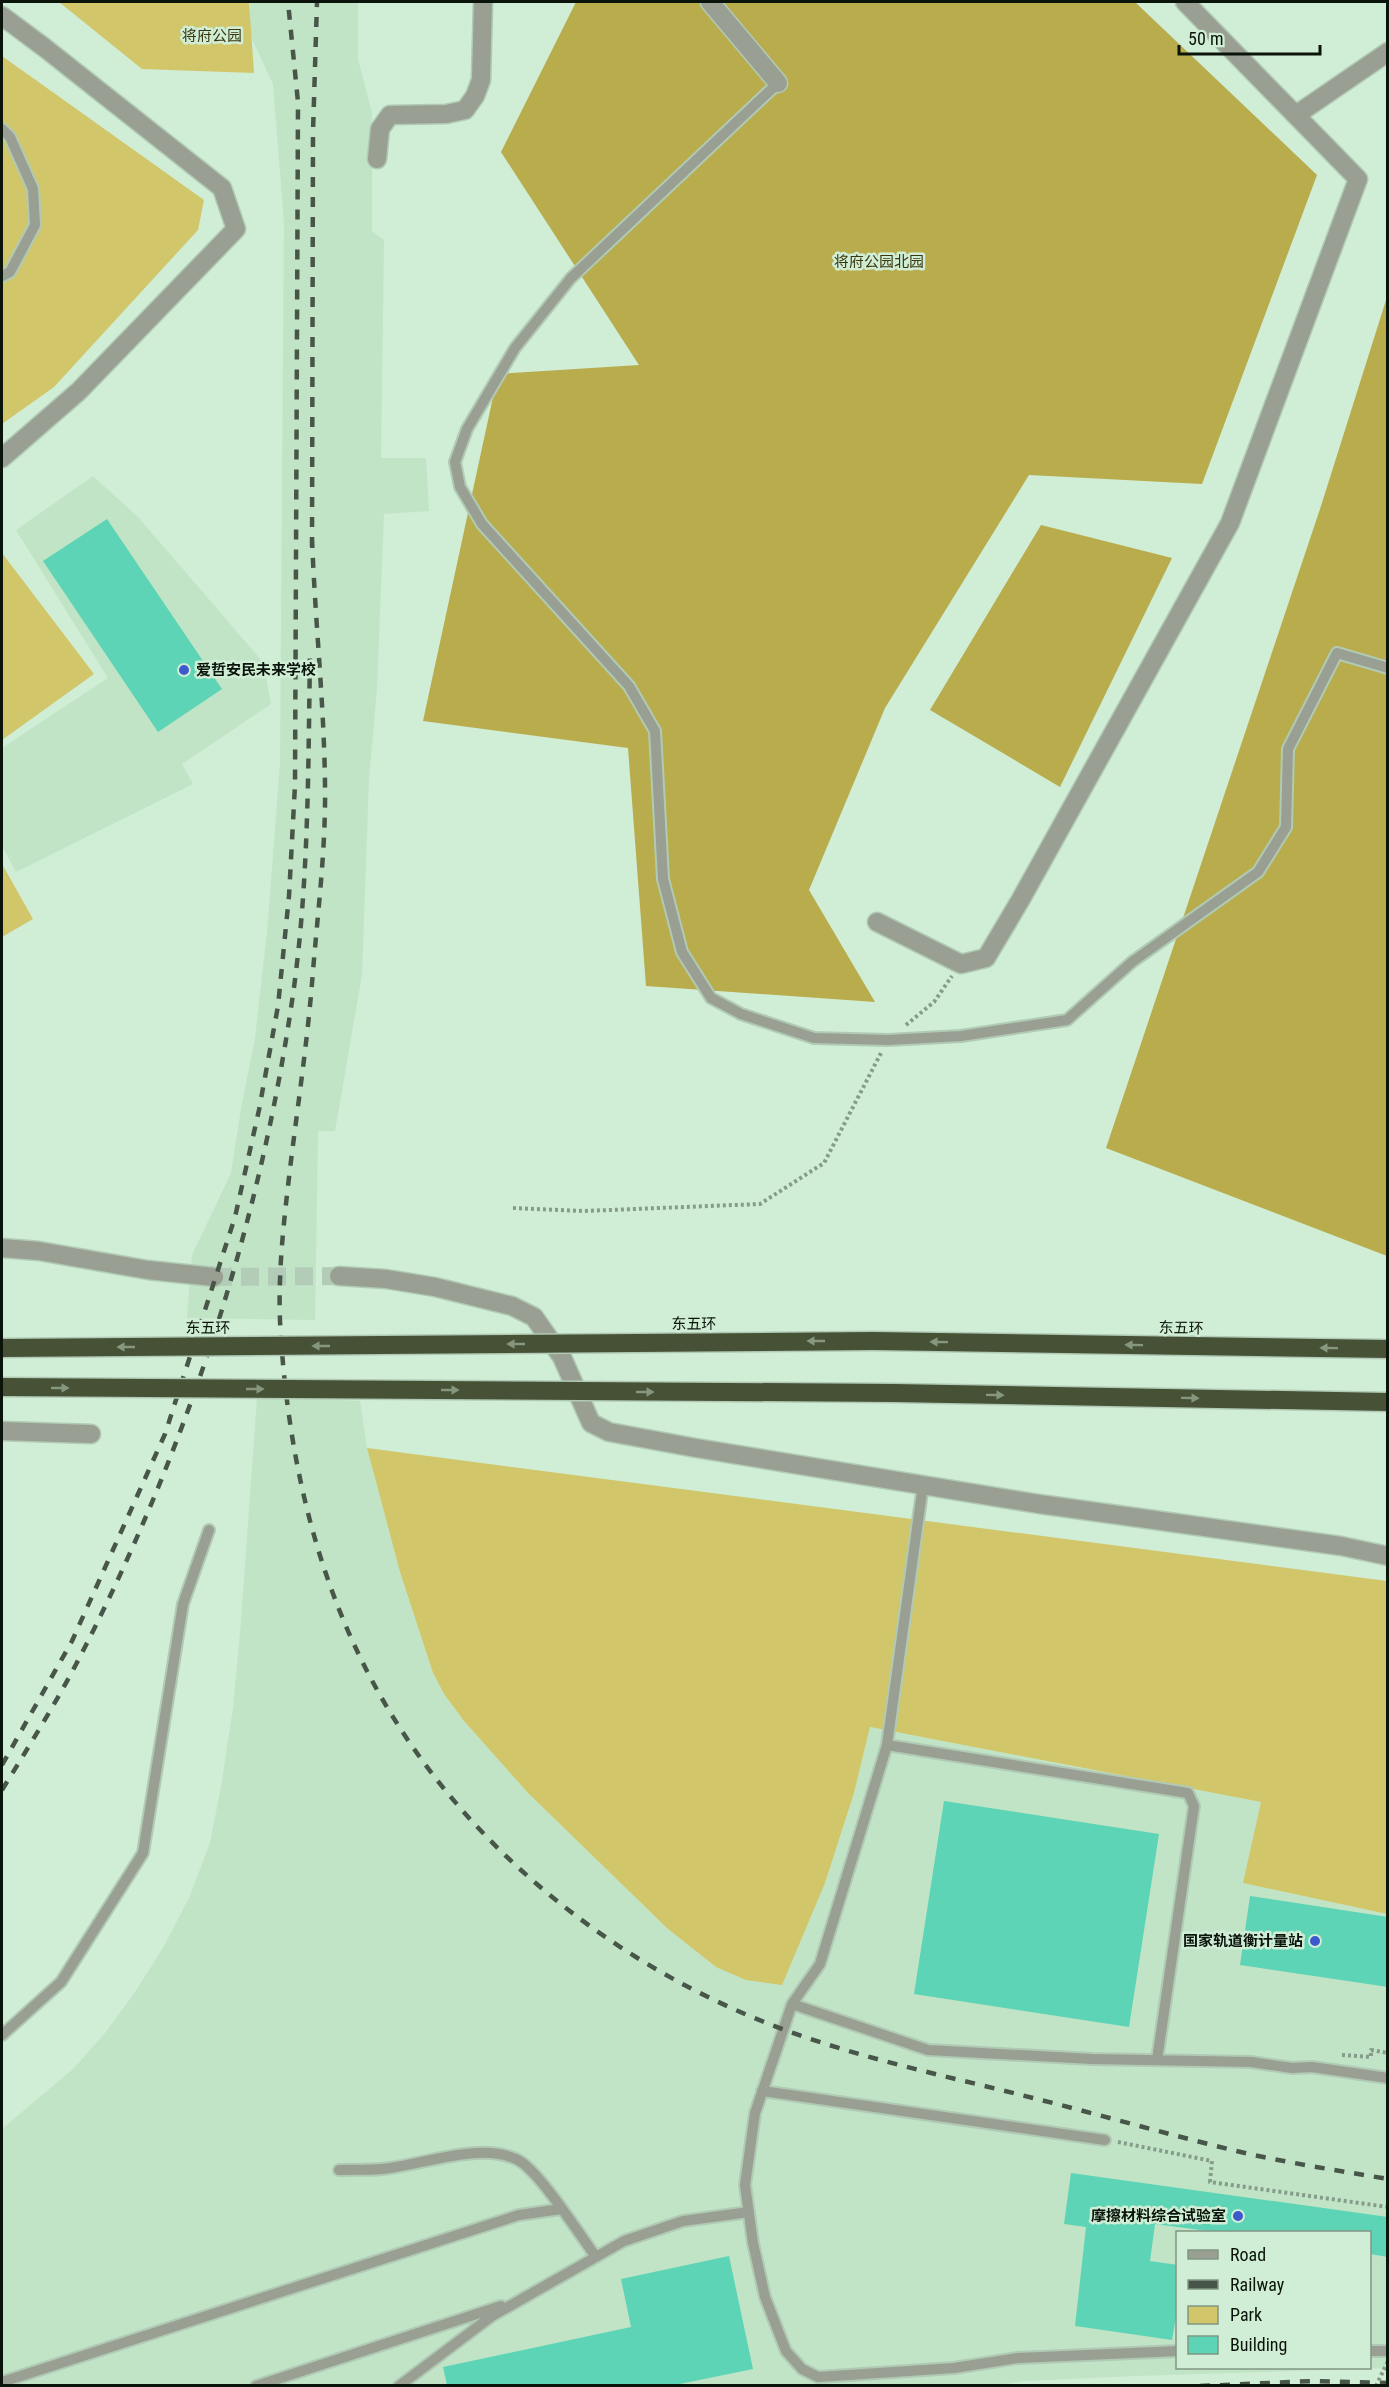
<svg xmlns="http://www.w3.org/2000/svg" width="1389" height="2387" font-family="'Roboto Condensed','Noto Sans SC',sans-serif">
<style>
.built{fill:#c1e4c6;fill-rule:evenodd}
.green{fill:#d1c66a}
.forest{fill:#b8ac4d}
.building{fill:#5dd4b5}
.lines{fill:none;stroke-linecap:round;stroke-linejoin:round}
.minor-tunnel{stroke:#b2ccb7;stroke-width:18;stroke-dasharray:18 9;stroke-linecap:butt}
.service-casing{stroke:#b0cab5;stroke-width:14}
.minor-casing{stroke:#b0cab5;stroke-width:21}
.tertiary-casing{stroke:#b0cab5;stroke-width:21}
.motorway-casing{stroke:#b0cab5;stroke-width:21}
.path{stroke:#869c8a;stroke-width:4;stroke-dasharray:3 3;stroke-linecap:butt}
.service{stroke:#999f92;stroke-width:10}
.minor{stroke:#999f92;stroke-width:18}
.tertiary{stroke:#999f92;stroke-width:18}
.motorway{stroke:#475136;stroke-width:18}
.rail{stroke:#475649;stroke-width:4.5;stroke-dasharray:10 10;stroke-linecap:butt}
.motorway-bridge-casing{stroke:#b0cab5;stroke-width:21;stroke-linecap:butt}
.path-bridge{stroke:#869c8a;stroke-width:4;stroke-dasharray:3 3;stroke-linecap:butt}
.motorway-bridge{stroke:#475136;stroke-width:18}
.oneway{fill:#85977e}
.poi-dot{fill:#3d5acd;stroke:#d0edd5;stroke-width:2}
.labels{text-anchor:middle;stroke-width:5;stroke-linejoin:round;paint-order:stroke}
.park-label{font-size:15px;fill:#3b360d;stroke:#d0edd5}
.poi-label{font-size:15px;font-weight:bold;fill:#0a140b;stroke:#d0edd5;text-anchor:end}
.street-label{font-size:15px;fill:#0a140b;stroke:#d0edd5}
</style>
<rect width="100%" height="100%" fill="#d0edd5"/>
<!-- built -->
<path class="built" d="M250 2H358V59L372 113V231L384 240 381 458H426L429 511 384 514 377 689 369 779 362 975 335 1131H318L315 1320 187 1318 192 1255 231 1173 241 1109 255 1038 267 933 280 763 284 223 273 84 250 35Z
M93 476 138 517 263 662 271 704 182 764 193 784 16 872 2 846V748L108 678 16 530Z
M286 1397 360 1401 367 1448 400 1572 433 1673 444 1694 464 1721 528 1793 668 1929 716 1967 825 1883 854 1793 870 1727 1261 1802 1244 1883 1387 1914V2368L1136 2376 1024 2381 993 2386 2 2385V2129L74 2068 105 2033 133 1995 163 1948 189 1898 210 1843 222 1781 233 1708 241 1621 257 1398ZM1178 2232H1370V2368H1178Z"/>
<!-- green -->
<path class="green" d="M59 2H249L254 73 142 69Z
M2 56 204 200 198 230 54 387 2 424Z
M2 553 94 674 2 740Z
M2 864 33 919 2 937Z
M367 1448 1387 1581V1914L1243 1883 1261 1802 870 1727 854 1793 825 1883 782 1985 746 1980 716 1967 668 1929 528 1793 464 1721 444 1694 433 1673 400 1572Z"/>
<!-- forest -->
<path class="forest" d="M576 2H1135L1317 175 1202 484 1029 475 885 708 809 890 875 1002 646 986 628 748 423 721 498 374 639 365 501 152Z
M1387 297V1256L1106 1148 1321 506Z
M1041 525 1172 558 1060 787 930 710Z"/>
<!-- building -->
<path class="building" d="M107 519 222 689 158 732 43 561Z
M944 1801 1159 1834 1129 2027 914 1994Z
M1250 1896 1388 1917V1987L1240 1965Z
M1071 2173 1388 2217V2257L1370 2254V2232H1215L1155 2224 1150 2261 1178 2265V2305L1172 2340 1075 2326 1086 2227 1064 2224Z
M729 2256 753 2369 675 2385H447L443 2367 631 2327 621 2279Z"/>
<g class="lines">
<!-- minor-tunnel -->
<path class="minor-tunnel" d="M214 1277 339 1276"/>
<defs>
<path id="service" d="M778 83 571 278 515 348 467 429 455 462 460 487 482 524 629 686 655 731 663 879 682 952 711 998 741 1014 814 1038 888 1040 961 1036 1067 1020 1132 962 1258 872 1286 827 1288 749 1337 653 1388 668
M2 129 10 137 33 189 35 225 10 272 2 276
M923 1485 887 1745 820 1964 792 2004 755 2113 745 2185 753 2243 765 2297 777 2328 786 2351 802 2369 818 2377 954 2368 1018 2358 1178 2351
M887 1745 1188 1793 1194 1806 1157 2060
M792 2004 928 2050 1092 2059 1251 2062 1292 2068 1312 2067 1388 2078
M2 2035 61 1982 143 1853 183 1604 209 1530
M762 2091 1105 2140
M339 2170C356 2169 374 2171 390 2168 428 2163 482 2142 518 2160 539 2171 580 2235 596 2257
M1370 2351H1388
M2 2382 519 2215 561 2209
M256 2386 501 2306
M399 2386 492 2316 624 2241 683 2221 749 2212"/>
<path id="minor" d="M710 2 778 83
M2 16 45 48 222 188 236 229 79 391 2 458
M377 159 380 129 390 115 446 114 465 110 475 96 481 80 483 2
M877 922 961 964 986 958 1021 899 1230 523 1358 179 1185 2
M2 1248 39 1251 148 1270 214 1277
M339 1276 386 1279 435 1287 512 1306 534 1317 562 1357 591 1423 609 1432 696 1448 1039 1504 1341 1546 1388 1556
M2 1431 91 1434"/>
<path id="tertiary" d="M1296 115 1388 52"/>
<path id="motorway" d="M874 1341 1388 1349
M894 1393 1388 1402"/>
</defs>
<!-- service casing -->
<use href="#service" class="service-casing"/>
<!-- minor casing -->
<use href="#minor" class="minor-casing"/>
<!-- tertiary casing -->
<use href="#tertiary" class="tertiary-casing"/>
<!-- motorway casing -->
<use href="#motorway" class="motorway-casing"/>
<!-- path -->
<path class="path" d="M906 1025 934 1002 952 976
M513 1208 584 1211 760 1204 824 1163 881 1053
M1342 2055 1371 2057V2050L1388 2053
M1118 2142 1212 2161 1210 2182 1388 2207"/>
<!-- service -->
<use href="#service" class="service"/>
<!-- minor -->
<use href="#minor" class="minor"/>
<!-- tertiary -->
<use href="#tertiary" class="tertiary"/>
<!-- motorway -->
<use href="#motorway" class="motorway"/>
<!-- rail -->
<path class="rail" d="M312 538C315 620 324 702 325 784 326 847 318 910 313 971 308 1038 298 1103 290 1169 284 1220 278 1270 280 1321 286 1438 310 1556 362 1661 441 1822 587 1948 752 2017 842 2055 939 2074 1033 2098 1105 2116 1177 2137 1249 2154 1295 2164 1341 2171 1388 2179
M312 547 313 132 317 2
M2 1765 72 1641 165 1434 235 1217 259 1110 278 1006 289 896 295 785 298 102 288 2
M2 1790C31 1743 61 1695 86 1645 187 1446 258 1229 291 1008 309 891 308 773 310 655
M1200 2386 1314 2381 1388 2383"/>
<defs>
<path id="motorway-bridge" d="M2 1348 874 1341
M2 1387 894 1393"/>
</defs>
<!-- motorway-bridge casing -->
<use href="#motorway-bridge" class="motorway-bridge-casing"/>
<!-- path-bridge -->
<path class="path-bridge" d="M1376 2386 1388 2361"/>
<!-- motorway-bridge -->
<use href="#motorway-bridge" class="motorway-bridge"/>
</g>
<!-- one-way arrows -->
<defs><path id="oneway-solid" d="M-6-.8H1V-3.2L6.5 0L1 3.2V.8H-6Z" transform="scale(1.5)"/></defs>
<g class="oneway">
<use href="#oneway-solid" transform="translate(816 1341) rotate(180)"/>
<use href="#oneway-solid" transform="translate(939 1342) rotate(-179)"/>
<use href="#oneway-solid" transform="translate(516 1344) rotate(180)"/>
<use href="#oneway-solid" transform="translate(1134 1345) rotate(-179)"/>
<use href="#oneway-solid" transform="translate(321 1346) rotate(180)"/>
<use href="#oneway-solid" transform="translate(126 1347) rotate(180)"/>
<use href="#oneway-solid" transform="translate(1329 1348) rotate(-179)"/>
<use href="#oneway-solid" transform="translate(60 1388)"/>
<use href="#oneway-solid" transform="translate(255 1389)"/>
<use href="#oneway-solid" transform="translate(450 1390)"/>
<use href="#oneway-solid" transform="translate(645 1392)"/>
<use href="#oneway-solid" transform="translate(995 1395) rotate(1)"/>
<use href="#oneway-solid" transform="translate(1190 1398) rotate(1)"/>
</g>
<!-- markers -->
<g class="poi-dot">
<circle cx="184" cy="670" r="6"/>
<circle cx="1315" cy="1941" r="6"/>
<circle cx="1238" cy="2216" r="6"/>
</g>
<g class="labels">
<!-- park labels -->
<g class="park-label">
<text x="212" y="41">将府公园</text>
<text x="879" y="267">将府公园北园</text>
</g>
<!-- poi labels -->
<g class="poi-label">
<text x="196" y="675" text-anchor="start">爱哲安民未来学校</text>
<text x="1303" y="1946">国家轨道衡计量站</text>
<text x="1226" y="2221">摩擦材料综合试验室</text>
</g>
<!-- street labels -->
<g class="street-label">
<text x="694" y="1329">东五环</text>
<text x="208" y="1333">东五环</text>
<text transform="translate(1181 1328) rotate(1)" y="5">东五环</text>
</g>
</g>
<!-- border -->
<rect width="1389" height="2387" fill="none" stroke="#0a140b" stroke-width="6"/>
<!-- legend -->
<rect x="1176" y="2231" width="195" height="138" fill="#d0edd5" stroke="#819684" stroke-width="1.5"/>
<rect x="1188" y="2250" width="30" height="9" fill="#999f92" stroke="#819684" stroke-width="1.5"/>
<text x="1230" y="2261" font-size="18" fill="#0a140b">Road</text>
<rect x="1188" y="2280" width="30" height="9" fill="#475649" stroke="#819684" stroke-width="1.5"/>
<text x="1230" y="2291" font-size="18" fill="#0a140b">Railway</text>
<rect x="1188" y="2306" width="30" height="18" fill="#d1c66a" stroke="#819684" stroke-width="1.5"/>
<text x="1230" y="2321" font-size="18" fill="#0a140b">Park</text>
<rect x="1188" y="2336" width="30" height="18" fill="#5dd4b5" stroke="#819684" stroke-width="1.5"/>
<text x="1230" y="2351" font-size="18" fill="#0a140b">Building</text>
<!-- scale -->
<path d="M1179 45v9h141v-9" fill="none" stroke="#0a140b" stroke-width="3"/>
<text x="1188" y="45" font-size="18" fill="#0a140b" stroke="#d0edd5" stroke-width="4.5" paint-order="stroke">50 m</text>
</svg>
